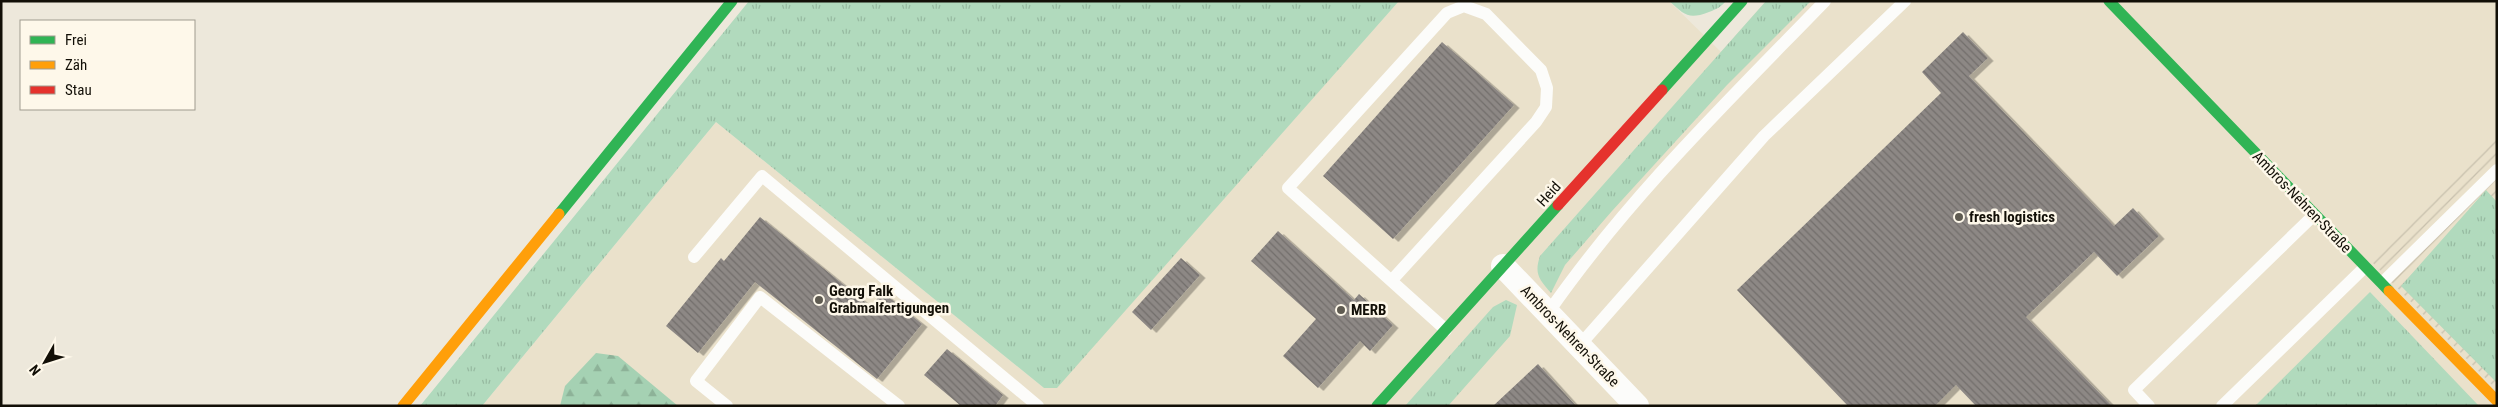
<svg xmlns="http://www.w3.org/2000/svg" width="2498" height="407" font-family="'Roboto Condensed',sans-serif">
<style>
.built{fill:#eae1cb}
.industrial{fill:url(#industrial-furrows)}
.grass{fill:url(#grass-tufts)}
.forest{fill:url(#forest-firs)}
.building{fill:url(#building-back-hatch);filter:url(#shadow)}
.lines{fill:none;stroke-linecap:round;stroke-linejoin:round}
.lane{stroke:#fcfcfa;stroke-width:12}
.street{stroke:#fcfcfa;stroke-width:24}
.fast{stroke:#30b455;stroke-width:11}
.slow{stroke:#ff9f0a;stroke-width:11}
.jam{stroke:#e5322d;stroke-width:11}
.poi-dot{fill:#5f5b51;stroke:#fef8ea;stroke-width:2}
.labels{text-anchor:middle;stroke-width:5;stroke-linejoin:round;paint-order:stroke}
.street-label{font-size:15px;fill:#120f07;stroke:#fef8ea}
.poi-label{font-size:15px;font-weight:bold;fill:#120f07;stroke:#fef8ea;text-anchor:start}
</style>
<defs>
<pattern id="industrial-furrows" width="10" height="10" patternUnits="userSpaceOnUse" patternTransform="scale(1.25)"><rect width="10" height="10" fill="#eae1cb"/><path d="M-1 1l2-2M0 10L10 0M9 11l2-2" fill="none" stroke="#c8c0ad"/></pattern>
<pattern id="grass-tufts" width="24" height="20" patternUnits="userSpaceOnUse" patternTransform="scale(1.25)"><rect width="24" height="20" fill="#b1dabd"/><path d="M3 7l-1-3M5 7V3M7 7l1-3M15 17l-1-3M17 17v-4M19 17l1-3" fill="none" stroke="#97baa1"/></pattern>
<pattern id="forest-firs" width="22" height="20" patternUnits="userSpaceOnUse" patternTransform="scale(1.25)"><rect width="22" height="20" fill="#a5d1b3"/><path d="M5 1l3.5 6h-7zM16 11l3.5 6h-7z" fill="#8db298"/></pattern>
<pattern id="building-back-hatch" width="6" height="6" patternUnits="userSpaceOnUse" patternTransform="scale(1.25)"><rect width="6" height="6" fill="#8d8885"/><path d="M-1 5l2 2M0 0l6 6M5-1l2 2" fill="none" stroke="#726e6b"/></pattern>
<filter id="shadow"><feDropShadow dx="5.5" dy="3" stdDeviation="0" flood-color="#0004"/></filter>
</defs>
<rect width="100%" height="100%" fill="#ede8db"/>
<!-- built -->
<path class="built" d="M1399 1H1669L1721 52 1766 1H2497V406H482L716 122 1044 388H1056Z"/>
<!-- industrial -->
<path class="industrial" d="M2497 138V390L2372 262Z"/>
<!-- grass -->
<path class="grass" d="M749 1H1399L1057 388H1044L716 122 482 406H420Z
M1669 1H1726C1721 7 1717 9 1709 12 1688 20 1685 15 1669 1Z
M1766 1H1811L1727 85 1612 211 1565 265 1551 293C1539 279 1534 274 1540 256Z
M2486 190 2497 202V383L2401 286Z
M2370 292 2479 406H2255Z
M1506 300 1517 305 1510 336 1448 406H1405L1493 307Z"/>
<!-- forest -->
<path class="forest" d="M596 353 618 356 678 406H560L565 386Z"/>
<!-- building -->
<path class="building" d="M1963 32 1988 58 1969 76 2114 226 2133 208 2159 236 2117 276 2094 252 2026 317 2112 406H1976L1956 385 1935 406H1848L1737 290 1941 93 1922 72Z
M1442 42 1514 105 1393 239 1323 176Z
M760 217 871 307 882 292 922 324 877 379 755 282 698 353 666 326 721 258 724 261Z
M1278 231 1354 300 1359 294 1393 325 1370 351 1360 341 1318 388 1283 356 1316 319 1251 261Z
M1181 258 1200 275 1151 330 1132 312Z
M947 349 1003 395 995 406H961L924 375Z
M1538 364 1576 406H1493Z"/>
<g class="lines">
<!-- lane -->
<path class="lane" d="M694 257 762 176 1038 406
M1392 280 1536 122 1546 107 1547 88 1541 70 1486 14 1464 6 1447 13 1288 188 1446 330
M2382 283 2497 170
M1548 313C1627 199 1728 101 1825 1
M1579 346 1764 136 1905 1
M727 406 696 381 760 297 899 406
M2149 406 2134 390 2314 215
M2222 406 2365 267"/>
<!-- street -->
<path class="street" d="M1503 266 1637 406"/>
<!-- fast -->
<path class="fast" d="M2109 1 2389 291
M1662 90 1742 1
M559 214 732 1
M1377 406 1558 205"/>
<!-- slow -->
<path class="slow" d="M2389 291 2497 401
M403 406 559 214"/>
<!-- jam -->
<path class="jam" d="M1558 205 1662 90"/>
</g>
<!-- markers -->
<g class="poi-dot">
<circle cx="1959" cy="217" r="5"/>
<circle cx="819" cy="300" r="5"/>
<circle cx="1341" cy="310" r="5"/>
</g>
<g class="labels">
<!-- street labels -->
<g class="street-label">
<text transform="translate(1549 194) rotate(-48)" y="5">Heid</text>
<text transform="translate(2302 202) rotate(46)" y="5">Ambros-Nehren-Straße</text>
<text transform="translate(1570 336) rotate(46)" y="5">Ambros-Nehren-Straße</text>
</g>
<!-- poi labels -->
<g class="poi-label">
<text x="1969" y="222">fresh logistics</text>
<text x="829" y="296">Georg Falk<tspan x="829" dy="17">Grabmalfertigungen</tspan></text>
<text x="1351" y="315">MERB</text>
</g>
</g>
<!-- border -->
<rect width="2498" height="407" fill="none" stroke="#120f07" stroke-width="5"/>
<!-- legend -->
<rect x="20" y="20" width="175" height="90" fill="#fef8ea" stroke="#a09b8f"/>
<rect x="30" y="36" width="25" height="8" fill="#30b455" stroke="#a09b8f"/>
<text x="65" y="45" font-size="15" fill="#120f07">Frei</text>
<rect x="30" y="61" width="25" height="8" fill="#ff9f0a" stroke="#a09b8f"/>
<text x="65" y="70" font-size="15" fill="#120f07">Zäh</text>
<rect x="30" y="86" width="25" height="8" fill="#e5322d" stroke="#a09b8f"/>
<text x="65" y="95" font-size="15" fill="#120f07">Stau</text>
<!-- north arrow -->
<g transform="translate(45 362) rotate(231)" stroke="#fef8ea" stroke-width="4" paint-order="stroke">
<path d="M0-4L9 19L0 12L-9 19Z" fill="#120f07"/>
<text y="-8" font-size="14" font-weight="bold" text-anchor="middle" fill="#120f07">N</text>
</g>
</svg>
